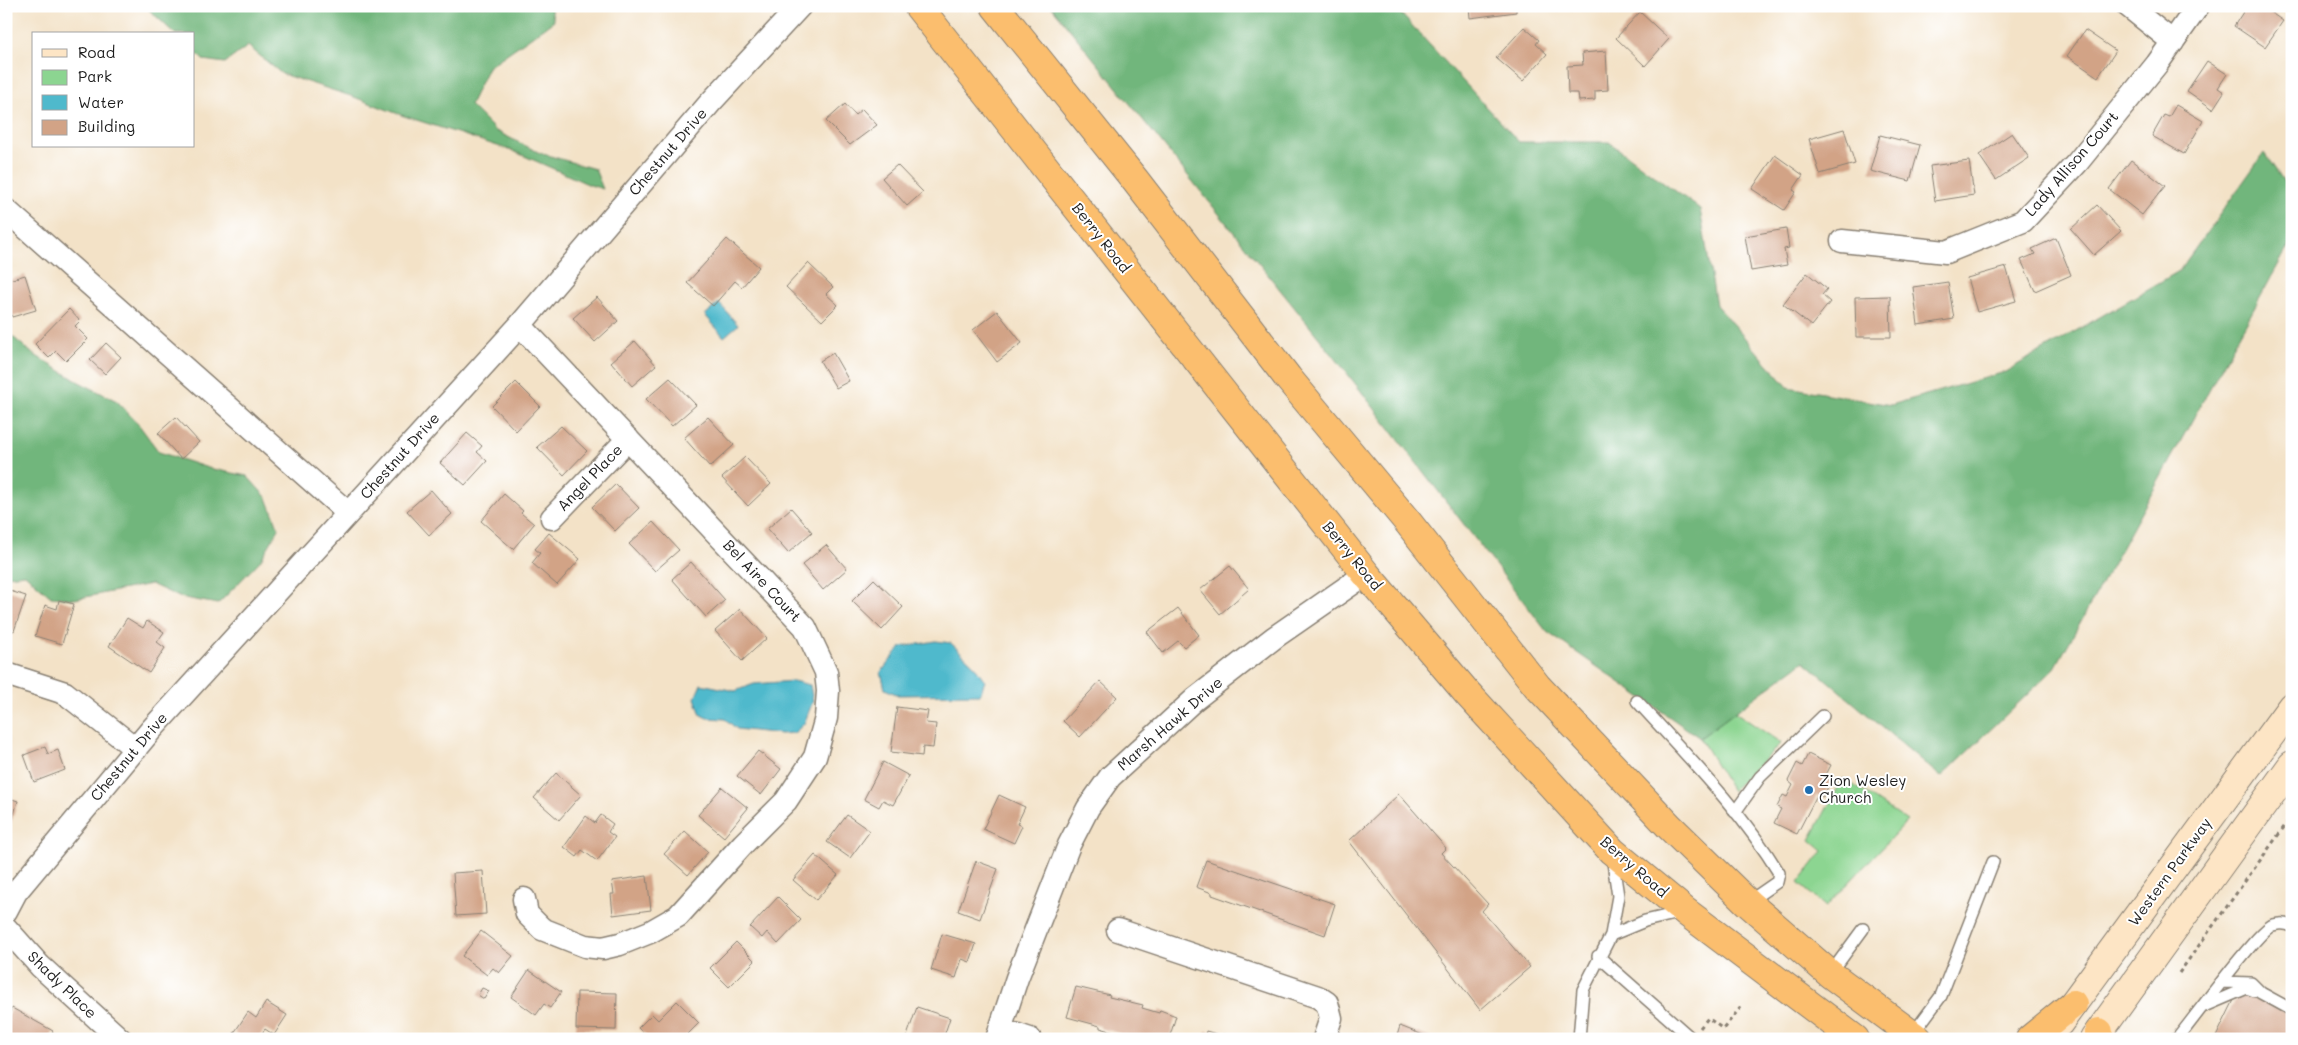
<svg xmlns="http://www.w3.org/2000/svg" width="2298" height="1045" font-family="Mali,sans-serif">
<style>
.green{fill:#8cd591;stroke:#547856}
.forest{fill:#71b67b;stroke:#46694c}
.water{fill:#4fb9cc;stroke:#366a74}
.building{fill:#d2a386}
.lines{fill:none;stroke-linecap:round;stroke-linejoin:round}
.lane-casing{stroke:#887f72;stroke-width:14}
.street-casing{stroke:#887f72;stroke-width:25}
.secondary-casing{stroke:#887f72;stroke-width:30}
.highway-casing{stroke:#887f72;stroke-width:30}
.path{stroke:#887f72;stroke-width:3;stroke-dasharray:4 4;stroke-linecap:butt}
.lane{stroke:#fff;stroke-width:11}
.street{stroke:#fff;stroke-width:22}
.secondary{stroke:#fde5c5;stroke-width:28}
.highway{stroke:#fbbe6e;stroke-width:28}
.poi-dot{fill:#1f6fb2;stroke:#fff;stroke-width:2}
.labels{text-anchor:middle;stroke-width:4;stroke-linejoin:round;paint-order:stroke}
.street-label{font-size:15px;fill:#1c1c1c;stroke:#fff}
.poi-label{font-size:15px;fill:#1c1c1c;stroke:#fff;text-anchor:start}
</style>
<rect width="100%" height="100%" fill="#fff"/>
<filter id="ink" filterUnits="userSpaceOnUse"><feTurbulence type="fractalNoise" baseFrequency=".02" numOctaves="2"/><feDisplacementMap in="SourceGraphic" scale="10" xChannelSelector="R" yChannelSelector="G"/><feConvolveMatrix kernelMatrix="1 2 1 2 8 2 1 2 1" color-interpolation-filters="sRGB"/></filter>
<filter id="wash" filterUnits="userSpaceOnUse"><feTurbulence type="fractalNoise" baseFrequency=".0096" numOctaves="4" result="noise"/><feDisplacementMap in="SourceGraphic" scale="20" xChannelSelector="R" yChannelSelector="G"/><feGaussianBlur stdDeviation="1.12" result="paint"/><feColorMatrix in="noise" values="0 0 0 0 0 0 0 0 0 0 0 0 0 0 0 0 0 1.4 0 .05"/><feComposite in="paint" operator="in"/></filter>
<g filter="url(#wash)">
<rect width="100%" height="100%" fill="#f3e2c7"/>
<!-- green -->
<path class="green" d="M1735 712 1781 743 1732 791 1700 738Z
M1843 778 1907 821 1826 907 1798 883 1823 851 1810 840Z"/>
<!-- forest -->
<path class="forest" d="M145 6H550L554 21 488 67 470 105 496 131 540 153 595 169 603 189 590 185 513 151 401 115 354 97 282 74 248 46 225 63 203 60 194 51V34H175Z
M1051 6H1394L1519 142H1609L1700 209 1716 305 1788 387 1891 405 2005 372 2179 271 2264 153 2292 193V240L2055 668 1941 777 1804 661 1700 738 1547 632 1340 364Z
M6 331 33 354 79 382 117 401 139 425 159 452 208 468 247 476 267 498 279 529 260 561 218 604 179 597 151 584 75 599 51 597 25 574 6 576Z"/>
<!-- water -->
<path class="water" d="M719 303 738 325 724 337 705 315Z
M936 641 951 643 974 665 985 681 980 694 898 695 885 689 881 672 901 647Z
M793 681 810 685 813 701 804 724 794 733 781 734 737 729 725 719 707 718 701 715 695 698 701 684 735 691 754 684Z"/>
<g id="blocks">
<!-- building -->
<path class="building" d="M1469 6H1516V12L1470 18Z
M2247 6H2261L2283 21 2265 47 2234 26Z
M1640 12 1669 39 1645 66 1616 38Z
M1524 27 1539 40 1536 44 1547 54 1523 81 1496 58Z
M2085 30 2116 51 2098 77 2067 56Z
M1606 51 1608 90 1595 91V100L1579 101 1578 93H1568L1567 66 1583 65 1582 53Z
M2207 61 2227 74 2218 88 2224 92 2213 109 2187 91Z
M845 104 855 115 862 109 877 125 850 145 826 121Z
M2176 105 2203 121 2184 154 2152 136 2164 115 2169 117Z
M1844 129 1855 164 1820 174 1809 139Z
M2012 133 2029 158 1996 180 1979 155Z
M1880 135 1920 145 1910 181 1870 171Z
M1775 155 1803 175 1793 190 1796 192 1784 210 1752 189Z
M2131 160 2165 186 2142 215 2109 189Z
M1969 161 1974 195 1935 201 1930 166Z
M897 165 923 192 907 206 882 178Z
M2097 205 2121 231 2094 255 2071 229Z
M1786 229 1789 248 1784 249 1787 265 1751 271 1745 236Z
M2056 238 2071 275 2035 291 2021 260 2035 254 2032 249Z
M727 239 759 267 742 287 735 281 713 306 687 283Z
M808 263 833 287 826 294 838 305 822 321 786 287Z
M2006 267 2016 301 1977 312 1967 278Z
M1807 273 1827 289 1822 295 1830 302 1811 326 1783 304Z
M25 275 36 310 12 317 6 301V281Z
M1948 282 1954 319 1918 325 1913 287Z
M1890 296 1891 337H1856L1855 297Z
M597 297 618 321 595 342 573 318Z
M69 309 80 321 75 326 88 339 66 361 56 351 49 358 35 344Z
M997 311 1022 343 997 362 973 330Z
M635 341 656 365 632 386 611 362Z
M106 343 121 357 105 374 90 360Z
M833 353 849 381 836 388 820 361Z
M670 378 696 405 672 426 646 399Z
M516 382 540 406 516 431 492 406Z
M176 417 199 442 181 459 158 433Z
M708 417 734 445 710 467 684 438Z
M561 426 587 451 564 475 537 447Z
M467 433 482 446 477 452 487 461 465 485 440 463Z
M745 457 771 484 748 506 722 478Z
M616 484 639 508 615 531 592 507Z
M431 490 452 514 429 535 407 511Z
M504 494 523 511 521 513 534 524 513 549 481 521Z
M791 508 812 532 788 553 767 529Z
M653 522 679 550 655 571 629 544Z
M549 533 580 559 557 585 532 563 540 553 535 549Z
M826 545 847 569 823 590 802 565Z
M691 562 725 600 706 617 672 579Z
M1230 566 1249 589 1220 614 1200 590Z
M874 579 903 607 882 630 852 601Z
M10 591 26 596 14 631 6 629V595Z
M59 600 74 604 62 644 35 636 45 605 57 609Z
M1178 608 1199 635 1184 647 1178 641 1163 653 1147 632Z
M740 609 767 638 742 661 715 631Z
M127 618 143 628 147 621 164 632 157 642 165 648 149 673 109 646Z
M1100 681 1117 697 1080 737 1063 721Z
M897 707 928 711 926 723 936 724 933 748 923 747 922 756 891 752Z
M45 747 48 754 58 750 65 770 34 782 24 755Z
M758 751 781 769 761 795 737 776Z
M1808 754 1831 765 1825 777 1831 781 1823 797 1817 795 1797 834 1774 823 1781 809 1777 807 1783 795 1787 797 1793 785 1788 781 1797 763 1802 766Z
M883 762 909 776 893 805 883 800 879 807 864 799Z
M556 773 581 795 559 820 534 798Z
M722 787 748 808 724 837 698 815Z
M1399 794 1446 848 1441 853 1488 904 1482 911 1530 967 1480 1010 1349 841Z
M999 795 1025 807 1017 824 1022 826 1014 843 983 829Z
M6 797 18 801 7 836H6Z
M601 815 613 824 608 832 615 837 597 861 582 850 577 857 564 847 586 816 595 823Z
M847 815 870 831 850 858 827 842Z
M685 831 708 852 688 875 664 854Z
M815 855 838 875 816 900 793 880Z
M1206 860 1335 904 1325 935 1212 895V893L1196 887Z
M976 861 998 869 980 919 958 911Z
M483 871 486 914 456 916 453 873Z
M647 876 651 910 613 915 611 894H614L612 881Z
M778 897 801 920 778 944 767 932 762 938 750 927Z
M481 931 513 956 499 973 493 968 487 975 462 956Z
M942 934 976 944 970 962 962 959 956 978 931 970Z
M736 942 755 961 729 987 710 968Z
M529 970 561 992 550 1008 544 1004 536 1015 511 997Z
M1076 987 1110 995 1109 997 1143 1005 1142 1008 1159 1013 1160 1010 1176 1016 1169 1039H1133V1037L1100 1028V1026L1067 1017Z
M482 988 489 991 484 999 478 995Z
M577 992 617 993 616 1030 576 1029Z
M2251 992 2292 1016V1039H2215L2236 996Z
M677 1001 699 1023 683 1039H650L638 1028 652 1014 658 1020Z
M266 1002 287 1015 274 1035 265 1029 258 1039H242L234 1033 248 1012 256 1018Z
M917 1007 950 1018 944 1036 937 1034 935 1039H906Z
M12 1008 53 1031 49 1039H6V1019Z
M1400 1026 1433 1039H1396Z
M1206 1031 1223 1036V1034L1237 1039H1204Z"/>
</g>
</g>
<g filter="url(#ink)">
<use href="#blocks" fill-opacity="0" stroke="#887f72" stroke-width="1"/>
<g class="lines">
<defs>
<path id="lane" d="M1637 701C1687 756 1740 809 1779 873L1777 882 1748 902
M1735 812 1760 777 1823 716
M1611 935 1645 921 1683 912
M1598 956 1692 1039
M1830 974 1863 929
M2223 982 2251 983 2261 993 2292 1010
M2205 1006 2247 988 2255 991
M1918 1027 1941 996 1993 862
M1579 1039 1583 990 1611 935 1618 896 1612 856
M2177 1039C2192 1021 2259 929 2273 925 2280 923 2286 923 2292 926"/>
<path id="street" d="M2128 6 2173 42
M6 210 348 513
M1842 241 1946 252 2023 221 2077 163 2157 64 2198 6
M520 325 805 627 826 672 828 691 826 718 815 757 786 801 743 844 678 916 650 932 620 944 603 948 585 946 542 929 527 914 524 899
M552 518 628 439
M6 674 65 693 136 749
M6 911 16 892 151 730 520 325 710 103 800 6
M6 928 40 966 120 1039
M1118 930 1318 997 1327 1003 1331 1018 1324 1039
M1000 1029 1030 1039
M997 1039 1017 978 1069 845 1088 808 1110 777 1195 699 1275 637 1366 574"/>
<path id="secondary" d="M2059 1023 2292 706
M2094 1039 2292 765"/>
<path id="highway" d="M918 6 1366 574 1467 693 1612 851 1686 912 1855 1039
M995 6 1135 180 1288 378 1407 521 1537 686 1670 827 1748 903 1830 974 1918 1039
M2030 1039 2073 1004
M2098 1039 2099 1032"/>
</defs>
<!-- lane casing -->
<use href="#lane" class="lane-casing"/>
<!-- street casing -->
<use href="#street" class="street-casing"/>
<!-- secondary casing -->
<use href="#secondary" class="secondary-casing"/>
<!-- highway casing -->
<use href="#highway" class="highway-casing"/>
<!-- path -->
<path class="path" d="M2179 973 2292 816
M1700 1028 1708 1018 1723 1029 1741 1007"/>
<!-- lane -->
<use href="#lane" class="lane"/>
<!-- street -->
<use href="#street" class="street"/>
<!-- secondary -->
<use href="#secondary" class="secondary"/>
<!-- highway -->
<use href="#highway" class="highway"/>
</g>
</g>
<!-- markers -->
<circle class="poi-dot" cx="1809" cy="790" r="5"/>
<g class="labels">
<!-- street labels -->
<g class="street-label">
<text transform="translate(668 152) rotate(-49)" y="5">Chestnut Drive</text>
<text transform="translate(2072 164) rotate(-49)" y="5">Lady Allison Court</text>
<text transform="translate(1101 238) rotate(52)" y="5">Berry Road</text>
<text transform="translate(400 456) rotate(-48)" y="5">Chestnut Drive</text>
<text transform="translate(590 478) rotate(-46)" y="5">Angel Place</text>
<text transform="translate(1352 556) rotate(51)" y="5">Berry Road</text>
<text transform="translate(762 581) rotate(47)" y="5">Bel Aire Court</text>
<text transform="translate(1170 724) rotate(-41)" y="5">Marsh Hawk Drive</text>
<text transform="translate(129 757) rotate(-50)" y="5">Chestnut Drive</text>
<text transform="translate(1634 867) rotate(41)" y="5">Berry Road</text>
<text transform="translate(2170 872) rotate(-54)" y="5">Western Parkway</text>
<text transform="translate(62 985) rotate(44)" y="5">Shady Place</text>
</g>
<!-- poi labels -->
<g class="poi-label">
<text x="1819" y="786">Zion Wesley<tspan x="1819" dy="17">Church</tspan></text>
</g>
</g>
<!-- margin -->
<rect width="2298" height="1045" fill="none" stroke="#fff" stroke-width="25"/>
<!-- legend -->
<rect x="32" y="32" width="162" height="115" fill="#ffffff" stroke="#a4a4a4"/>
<rect x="42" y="49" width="25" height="8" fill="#fde5c5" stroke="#a4a4a4"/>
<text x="78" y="58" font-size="15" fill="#1c1c1c">Road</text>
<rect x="42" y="70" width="25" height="15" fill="#8cd591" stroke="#a4a4a4"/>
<text x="78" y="82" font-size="15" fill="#1c1c1c">Park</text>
<rect x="42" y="95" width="25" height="15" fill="#4fb9cc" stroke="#a4a4a4"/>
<text x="78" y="108" font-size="15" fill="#1c1c1c">Water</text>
<rect x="42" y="120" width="25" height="15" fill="#d2a386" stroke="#a4a4a4"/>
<text x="78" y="132" font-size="15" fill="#1c1c1c">Building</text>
</svg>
